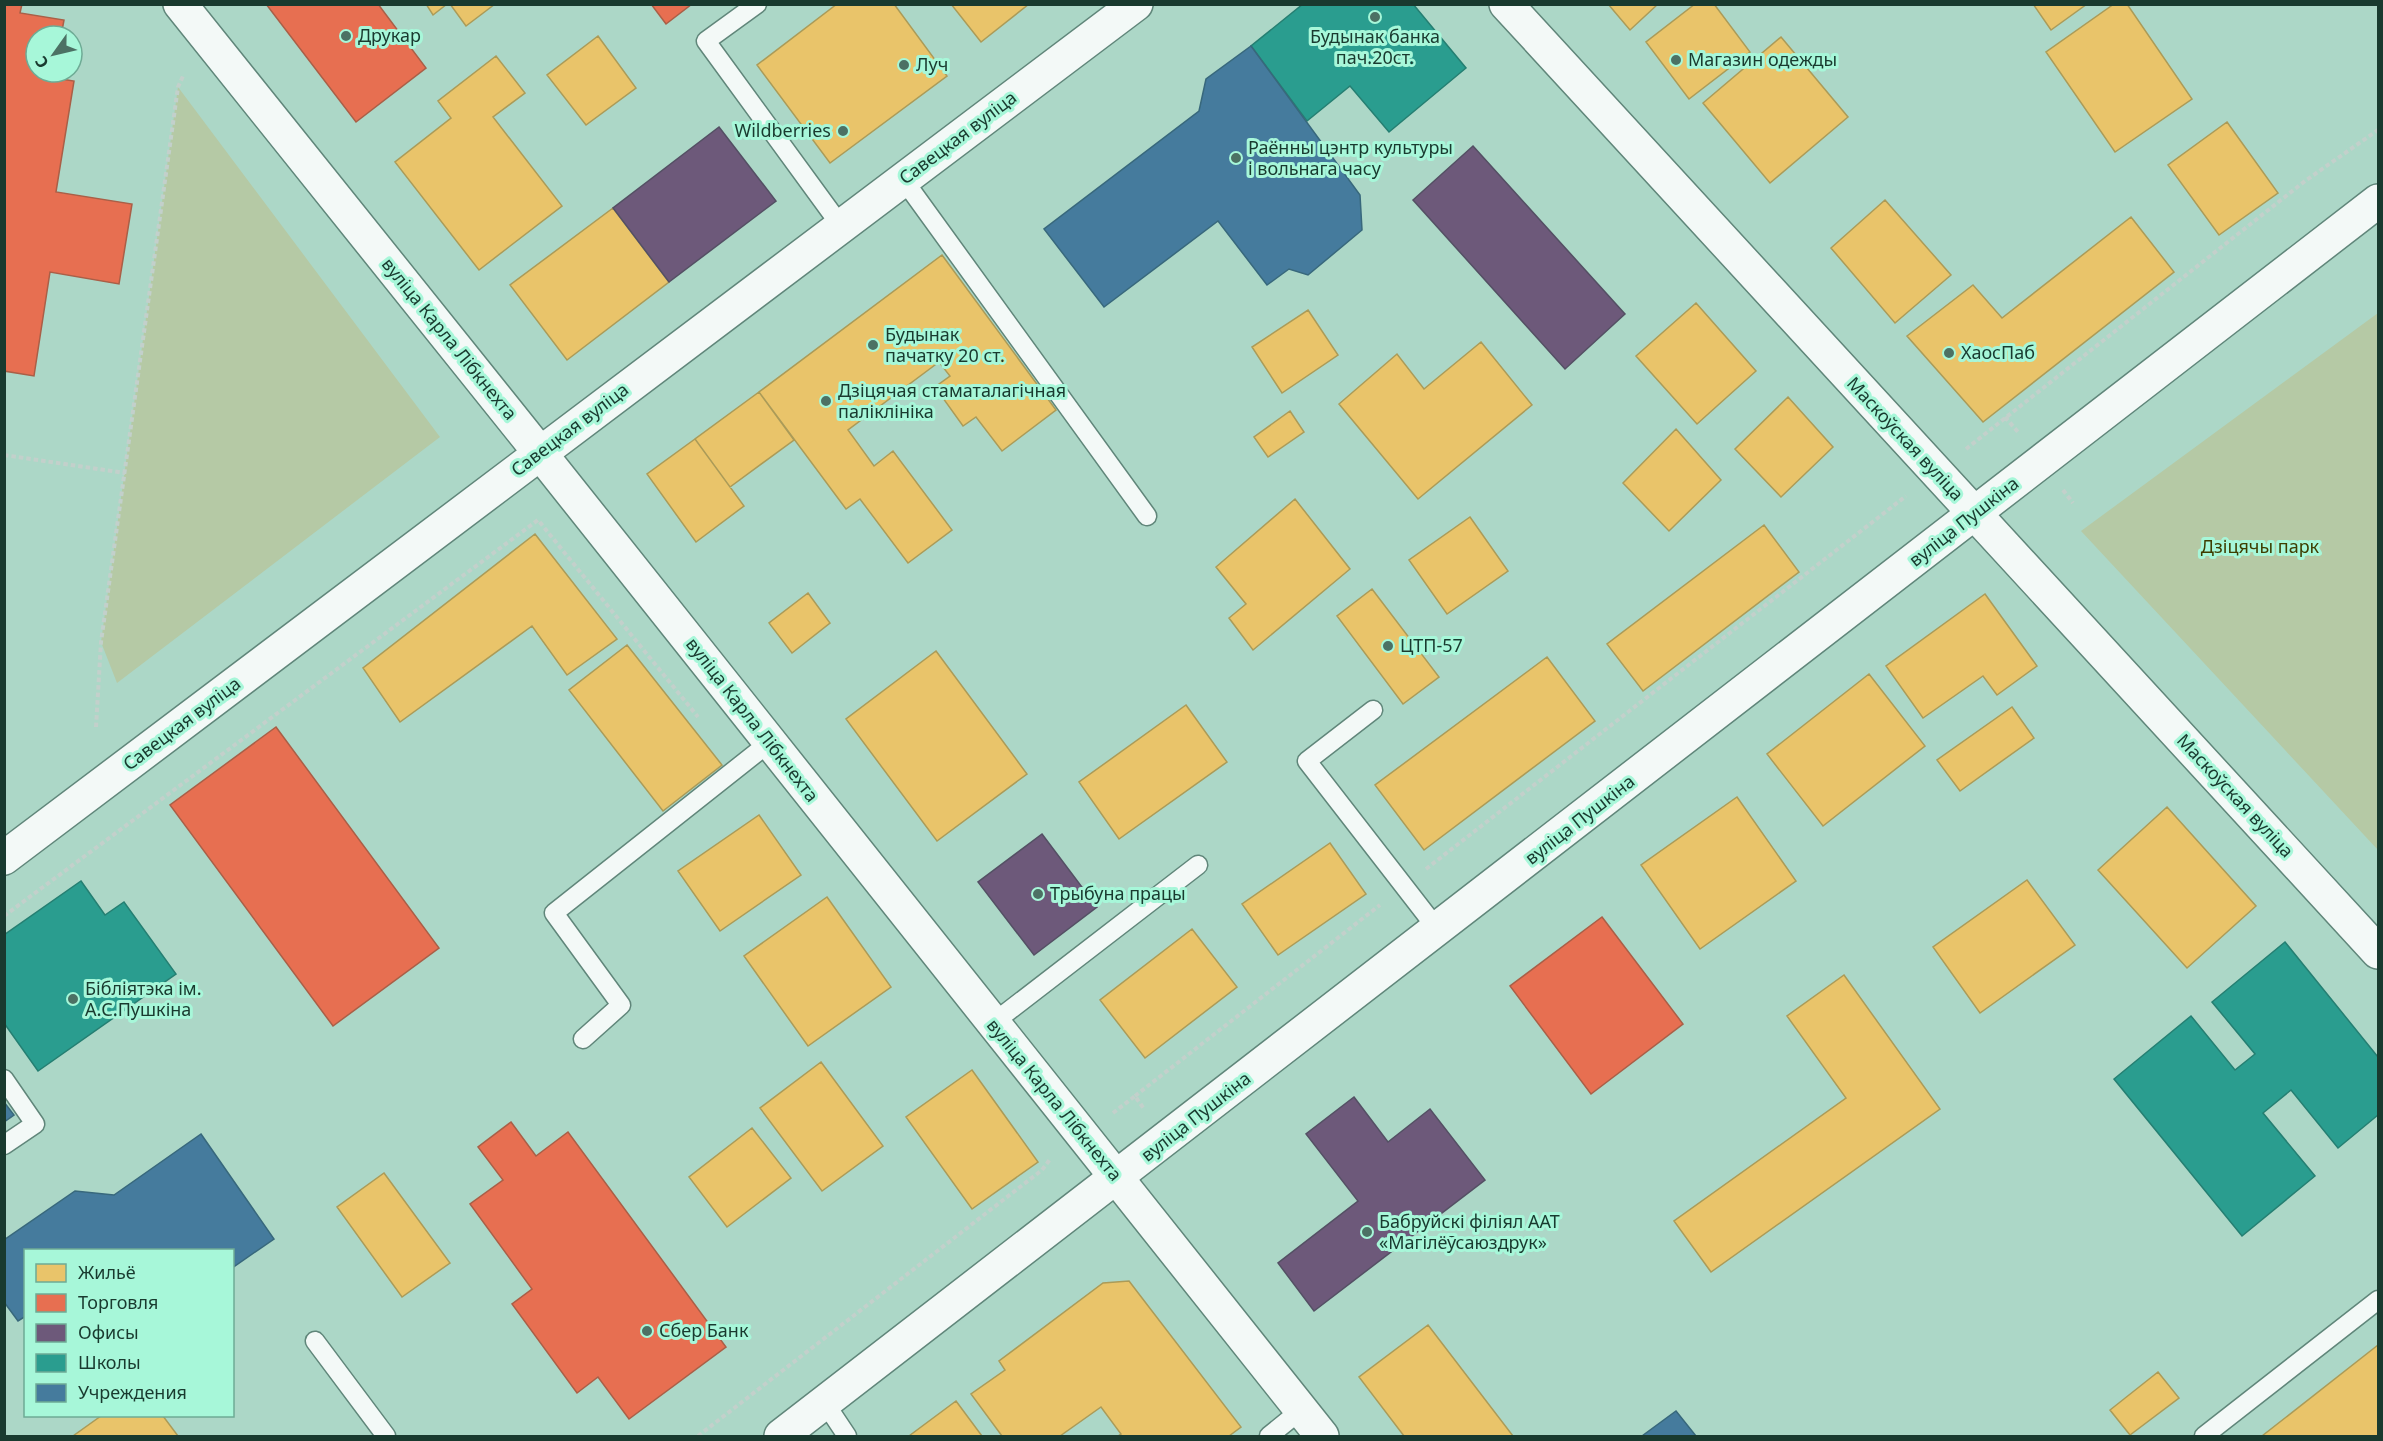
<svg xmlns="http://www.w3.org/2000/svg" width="2383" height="1441" font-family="'Noto Sans',sans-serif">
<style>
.green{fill:#b5c9a5}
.homes{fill:#e9c46a;stroke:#ab9b58;stroke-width:1.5}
.shops{fill:#e76f51;stroke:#a95f47;stroke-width:1.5}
.offices{fill:#6d597a;stroke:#545064;stroke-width:1.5}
.schools{fill:#2a9d8f;stroke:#257f72;stroke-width:1.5}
.public{fill:#457b9d;stroke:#38687c;stroke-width:1.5}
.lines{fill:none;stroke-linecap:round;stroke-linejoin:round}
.lane-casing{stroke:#60867a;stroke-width:21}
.street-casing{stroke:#60867a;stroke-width:36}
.secondary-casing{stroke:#60867a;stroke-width:36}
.path{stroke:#c3d0cb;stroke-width:4;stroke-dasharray:4.5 3;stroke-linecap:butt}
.lane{stroke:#f3f9f7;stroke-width:18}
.street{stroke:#f3f9f7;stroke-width:33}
.secondary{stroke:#f3f9f7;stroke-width:33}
.poi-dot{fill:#4c7164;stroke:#a7f7d9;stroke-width:2}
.labels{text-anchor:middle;stroke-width:6;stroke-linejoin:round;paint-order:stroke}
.poi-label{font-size:18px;fill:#193a2f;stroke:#a7f7d9;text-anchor:start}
.street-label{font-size:18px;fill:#193a2f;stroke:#a7f7d9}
.park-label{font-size:18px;fill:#3e3d00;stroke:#a7f7d9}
</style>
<rect width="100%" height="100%" fill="#acd7c7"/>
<!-- green -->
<path class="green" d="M178 87 440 437 117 683 101 642Z
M2378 313V850L2081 531Z"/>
<!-- homes -->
<path class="homes" d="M426 4H447L433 15Z
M450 4H495L466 26Z
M837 4H894L947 76 830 163 757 65Z
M951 4H1029L981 42Z
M1608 4H1658L1630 30Z
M1695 4H1714L1750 52 1689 99 1646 42Z
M2033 4H2087L2051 30Z
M2114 4H2127L2192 99 2115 152 2046 52Z
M598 36 636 88 586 125 547 75Z
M1781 37 1848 117 1770 183 1703 103Z
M496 56 525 93 493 117 562 206 479 270 395 162 451 118 438 101Z
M2227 122 2278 193 2219 235 2168 165Z
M1885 200 1951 275 1895 323 1831 248Z
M613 208 669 282 567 360 510 285Z
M2131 217 2174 272 1983 422 1907 336 1973 285 2002 318Z
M942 255 1056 410 1002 451 976 417 963 426 935 387 950 376 939 362 848 430 874 466 893 451 952 530 908 563 860 499 846 509 759 392Z
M1696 303 1756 371 1697 424 1636 356Z
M1308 310 1338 355 1282 393 1252 347Z
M1481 342 1532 405 1418 499 1339 404 1397 354 1424 389Z
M759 392 794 440 730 487 695 439Z
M1788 397 1833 447 1781 497 1735 449Z
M1290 411 1304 432 1268 457 1254 437Z
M1676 429 1721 480 1669 531 1623 483Z
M695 439 744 506 696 542 647 474Z
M1295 499 1350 569 1253 650 1229 618 1246 604 1216 567Z
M1470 517 1508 571 1447 614 1409 560Z
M1764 525 1799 572 1643 691 1607 644Z
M535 534 617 639 567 675 532 626 400 722 363 668Z
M1372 589 1439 677 1403 704 1337 616Z
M808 593 830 623 792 653 769 623Z
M1985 594 2037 666 1997 695 1983 676 1923 718 1886 666Z
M627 645 722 765 663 811 569 690Z
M936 651 1027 774 937 841 846 719Z
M1547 657 1595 721 1424 850 1375 785Z
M1869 674 1925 746 1823 826 1767 754Z
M1186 705 1227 762 1119 839 1079 782Z
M2012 707 2034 738 1960 791 1937 760Z
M1737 797 1796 881 1700 949 1641 865Z
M2167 807 2256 906 2187 968 2098 870Z
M759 815 801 875 720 931 678 871Z
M1330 843 1366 894 1278 955 1242 904Z
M2027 880 2075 945 1980 1013 1933 947Z
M827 897 891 987 808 1046 744 956Z
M1192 929 1237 987 1145 1058 1100 1000Z
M1844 975 1940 1109 1711 1272 1674 1221 1846 1098 1787 1016Z
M821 1062 883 1146 822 1191 760 1108Z
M972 1070 1038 1162 972 1209 906 1117Z
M752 1128 791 1178 727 1227 689 1177Z
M384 1173 450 1263 402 1297 337 1207Z
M1129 1281 1241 1427 1229 1436H1118L1121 1434 1101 1407 1060 1436H1002L971 1394 1005 1370 999 1361 1103 1283Z
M1428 1325 1513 1436H1404L1359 1377Z
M2378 1345V1436H2262Z
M2158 1372 2179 1398 2130 1435 2110 1410Z
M956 1401 982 1436H909Z
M101 1416H163L178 1436H73Z"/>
<!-- shops -->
<path class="shops" d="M4 4H22L20 13 64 20 61 36H36V72H55V78L74 81 56 192 132 204 119 284 50 272 34 376 4 371Z
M266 4H378L426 68 356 122Z
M651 4H692L666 24Z
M276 727 439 948 333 1026 170 805Z
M1602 917 1683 1024 1591 1094 1510 986Z
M511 1122 536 1156 568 1132 726 1347 629 1419 598 1377 577 1393 512 1304 532 1289 470 1204 503 1180 478 1147Z"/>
<!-- offices -->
<path class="offices" d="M719 127 776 201 669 282 613 208Z
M1473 146 1625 314 1565 369 1413 200Z
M1042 834 1097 907 1034 955 978 882Z
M1354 1097 1388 1142 1430 1109 1485 1180 1314 1311 1278 1263 1358 1201 1306 1134Z"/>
<!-- schools -->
<path class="schools" d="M1303 4H1413L1466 68 1389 132 1350 86 1307 121 1251 46Z
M81 881 105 915 124 902 176 974 38 1071 4 1023V935Z
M2285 942 2378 1057V1115L2338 1148 2291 1090 2263 1113 2315 1176 2242 1236 2114 1079 2191 1016 2235 1070 2255 1054 2212 1002Z"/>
<!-- public -->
<path class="public" d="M1251 46 1360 195 1362 230 1308 275 1289 269 1267 285 1218 221 1104 307 1044 229 1199 111 1206 79Z
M4 1102 14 1115 4 1122Z
M201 1134 274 1239 232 1268V1250H26V1316L18 1321 4 1302V1240L75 1191 114 1195Z
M1676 1411 1696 1436H1642Z"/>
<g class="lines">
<defs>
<path id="lane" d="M757 4 706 41 841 226
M903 179 1147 516
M1373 710 1307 761 1438 930
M993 1023 1198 865
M583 1039 621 1005 554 913 770 742
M4 1079 35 1124 4 1145
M315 1341 386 1436
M825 1403 847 1436
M1269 1436 1301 1410
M2204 1436 2378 1300"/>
<path id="street" d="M180 4 540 453 1322 1436"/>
<path id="secondary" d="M1506 4 2378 952
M4 858 1136 4
M781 1436 2378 201"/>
</defs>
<!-- lane casing -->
<use href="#lane" class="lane-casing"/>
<!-- street casing -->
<use href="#street" class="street-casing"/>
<!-- secondary casing -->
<use href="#secondary" class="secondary-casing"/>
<!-- path -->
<path class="path" d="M2005 417 2018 432
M1966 449 2305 181 2378 130
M4 455 125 473
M2063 490 2073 503
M96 727 101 642 178 87 184 74
M1426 869 1906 496
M4 916 538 520 698 717
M1135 1096 1380 905
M1113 1113 1135 1096 1144 1109
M698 1436 1042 1170 1051 1158"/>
<!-- lane -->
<use href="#lane" class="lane"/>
<!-- street -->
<use href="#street" class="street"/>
<!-- secondary -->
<use href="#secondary" class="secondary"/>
</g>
<!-- markers -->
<g class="poi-dot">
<circle cx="1375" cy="17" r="6"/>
<circle cx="346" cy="36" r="6"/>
<circle cx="1676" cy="60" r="6"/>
<circle cx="904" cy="65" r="6"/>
<circle cx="843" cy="131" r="6"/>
<circle cx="1236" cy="158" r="6"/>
<circle cx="873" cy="345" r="6"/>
<circle cx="1949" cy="353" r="6"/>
<circle cx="826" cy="401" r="6"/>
<circle cx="1388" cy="646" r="6"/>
<circle cx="1038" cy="894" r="6"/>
<circle cx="73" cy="999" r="6"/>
<circle cx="1367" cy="1232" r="6"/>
<circle cx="647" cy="1331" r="6"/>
</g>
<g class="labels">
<!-- poi labels -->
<g class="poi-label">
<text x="358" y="42">Друкар</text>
<text x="1375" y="43" text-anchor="middle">Будынак банка<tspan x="1375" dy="21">пач.20ст.</tspan></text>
<text x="1688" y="66">Магазин одежды</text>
<text x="916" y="71">Луч</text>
<text x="831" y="137" text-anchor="end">Wildberries</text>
<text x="1248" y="154">Раённы цэнтр культуры<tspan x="1248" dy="21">і вольнага часу</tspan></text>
<text x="885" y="341">Будынак<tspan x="885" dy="21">пачатку 20 ст.</tspan></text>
<text x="1961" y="359">ХаосПаб</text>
<text x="838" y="397">Дзіцячая стаматалагічная<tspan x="838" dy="21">паліклініка</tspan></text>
<text x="1400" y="652">ЦТП-57</text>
<text x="1050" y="900">Трыбуна працы</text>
<text x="85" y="995">Бібліятэка ім.<tspan x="85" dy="21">А.С.Пушкіна</tspan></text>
<text x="1379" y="1228">Бабруйскі філіял ААТ<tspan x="1379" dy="21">«Магілёўсаюздрук»</tspan></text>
<text x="659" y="1337">Сбер Банк</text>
</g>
<!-- street labels -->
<g class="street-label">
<text transform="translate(958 138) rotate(-37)" y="6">Савецкая вуліца</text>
<text transform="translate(449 339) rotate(51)" y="6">вуліца Карла Лібкнехта</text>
<text transform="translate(570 430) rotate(-37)" y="6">Савецкая вуліца</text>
<text transform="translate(1905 439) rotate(47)" y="6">Маскоўская вуліца</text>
<text transform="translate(1964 522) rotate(-38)" y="6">вуліца Пушкіна</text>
<text transform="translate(752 720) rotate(52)" y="6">вуліца Карла Лібкнехта</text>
<text transform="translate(182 724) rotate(-37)" y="6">Савецкая вуліца</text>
<text transform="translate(2235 796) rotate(47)" y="6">Маскоўская вуліца</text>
<text transform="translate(1580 820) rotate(-38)" y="6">вуліца Пушкіна</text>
<text transform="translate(1054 1100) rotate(51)" y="6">вуліца Карла Лібкнехта</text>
<text transform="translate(1196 1117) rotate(-38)" y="6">вуліца Пушкіна</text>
</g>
<!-- park labels -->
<g class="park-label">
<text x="2260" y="553">Дзіцячы парк</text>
</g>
</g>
<!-- border -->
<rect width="2383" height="1441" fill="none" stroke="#193a2f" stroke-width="12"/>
<!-- legend -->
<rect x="24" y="1249" width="210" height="168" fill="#a7f7d9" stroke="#6eab95" stroke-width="1.5"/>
<rect x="36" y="1264" width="30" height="18" fill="#e9c46a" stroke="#6eab95" stroke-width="1.5"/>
<text x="78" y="1279" font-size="18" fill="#193a2f">Жильё</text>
<rect x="36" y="1294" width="30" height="18" fill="#e76f51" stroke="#6eab95" stroke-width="1.5"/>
<text x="78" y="1309" font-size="18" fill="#193a2f">Торговля</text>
<rect x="36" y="1324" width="30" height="18" fill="#6d597a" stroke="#6eab95" stroke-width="1.5"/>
<text x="78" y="1339" font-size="18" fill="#193a2f">Офисы</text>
<rect x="36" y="1354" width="30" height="18" fill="#2a9d8f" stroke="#6eab95" stroke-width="1.5"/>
<text x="78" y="1369" font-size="18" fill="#193a2f">Школы</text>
<rect x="36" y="1384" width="30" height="18" fill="#457b9d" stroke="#6eab95" stroke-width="1.5"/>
<text x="78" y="1399" font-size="18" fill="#193a2f">Учреждения</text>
<!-- north arrow -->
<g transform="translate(54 54) rotate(236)"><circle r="28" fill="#a7f7d9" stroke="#6eab95" stroke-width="1.5"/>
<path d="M0-4.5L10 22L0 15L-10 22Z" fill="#4c7164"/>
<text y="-9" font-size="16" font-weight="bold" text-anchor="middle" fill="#193a2f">С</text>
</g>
</svg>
